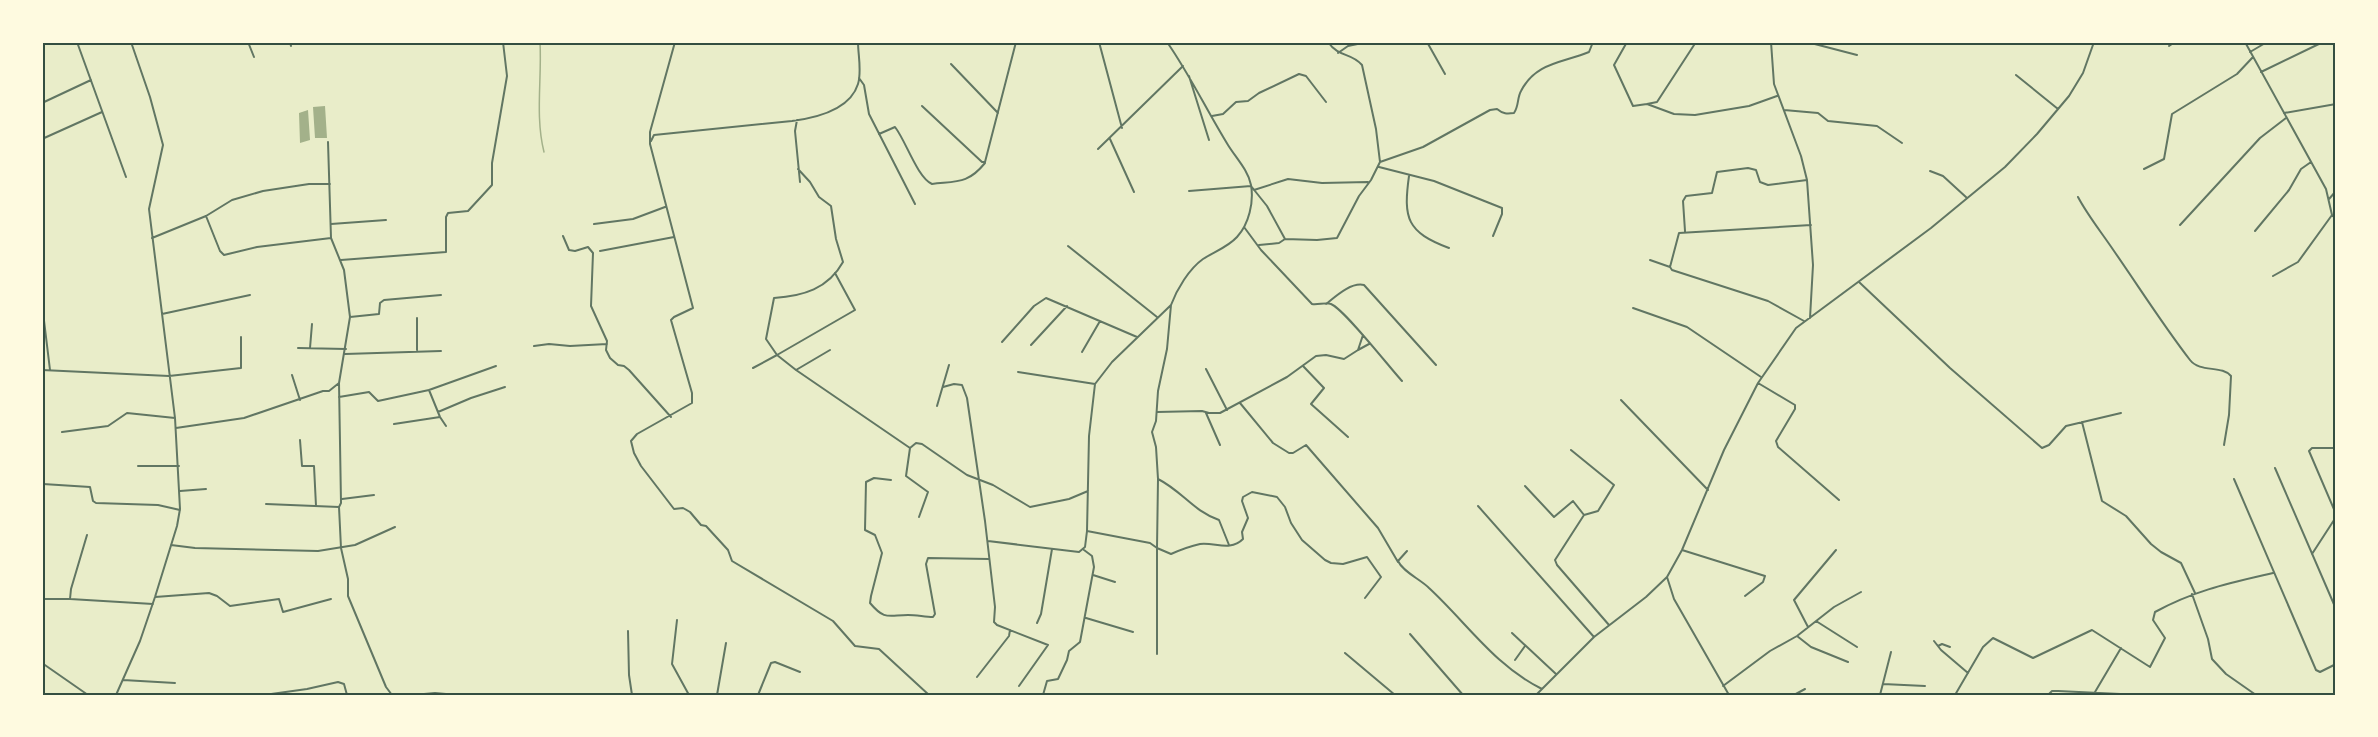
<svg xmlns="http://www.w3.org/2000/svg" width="2378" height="737" font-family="'Golos Text',sans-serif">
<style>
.water{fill:#a3b18a}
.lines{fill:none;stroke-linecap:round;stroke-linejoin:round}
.stream{stroke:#a3b18a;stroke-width:1.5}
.minor{stroke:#617663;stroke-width:2}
.neatline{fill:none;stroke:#344e41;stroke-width:2}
</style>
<rect width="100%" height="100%" fill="#e9edc9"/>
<!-- water -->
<path class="water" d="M325 106 327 138H315L313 107Z
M308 110 310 140 300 143 299 113Z"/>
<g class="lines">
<!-- stream -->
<path class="stream" d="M540 42C542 79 535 116 544 152"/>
<!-- minor -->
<path class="minor" d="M77 42 126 177
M248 42 254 57
M290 42 291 46
M675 42 650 132V144L693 308 674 317 671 320 692 393V403L637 434 631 441 634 453 641 466 674 509 683 508 690 512 701 525 706 526 728 550 732 561 833 621 855 646 879 649 929 695
M1099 42 1122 128
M1328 42C1339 58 1351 52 1362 65L1376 129 1380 162 1423 147 1490 110 1497 109C1503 114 1507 114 1514 113 1519 106 1517 98 1521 91 1536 62 1563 63 1589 52L1593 42
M1427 42 1445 74
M1627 42 1614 65 1633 106 1647 104 1674 114 1695 115 1749 106 1777 96
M1771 42 1774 84 1801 156 1807 180 1813 265 1810 318
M1807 42 1857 55
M2245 42 2326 189 2332 215 2336 219
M2335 42 2336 43
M2169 46 2175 42
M2250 52 2267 42
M1338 53 1348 46 1367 42
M951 64 998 113
M2261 72 2323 42
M2016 75 2058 109
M1189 76 1209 140
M859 78 864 85 869 114 915 204
M42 103 91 80
M1647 104 1657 102 1696 42
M922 106 982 162H985L1016 42
M1784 110 1818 113 1828 121 1877 126 1902 143
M2284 113 2336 104
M1212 116 1223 114 1236 102 1248 101 1259 93 1299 74 1306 76 1326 102
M797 120 795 131 800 182
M879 134 895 127C906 141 917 177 932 184 957 181 968 184 985 163
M42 139 102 112
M1110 139 1134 192
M651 141 654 135 792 121C815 118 850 110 858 84 862 71 858 55 858 42
M1098 149 1183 66
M1379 167 1434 181 1502 208V214L1493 236
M2144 169 2164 159 2172 114 2237 74 2253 57
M1930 171 1943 176 1967 198
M1409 176C1403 219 1407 232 1449 248
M1251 186 1267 206 1285 239
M1254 190 1288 179 1322 183 1368 182
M1189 191 1251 186
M2078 197C2088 216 2102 233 2114 251 2139 287 2163 325 2190 360 2200 373 2222 365 2231 376L2229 415 2224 445
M2329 199 2336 191
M206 216 220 251 224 255 257 247 331 238
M331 224 386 220
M594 224 633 219 665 207
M2180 225 2260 138 2286 118
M1244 227 1261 250 1312 304C1318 305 1326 302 1331 304 1344 309 1390 368 1402 381
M1685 231 1683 201 1686 196 1712 193 1717 172 1748 168 1756 170 1760 182 1768 185 1807 180
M2255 231 2289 190 2301 169 2311 162
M563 236 569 250 575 251 588 247 593 253 591 306 607 341 606 350 610 358 618 365 624 366 629 370 671 417
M152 238 206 216 232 200 263 191 309 184H330
M1259 245 1279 243 1285 239 1317 240 1337 238 1359 196 1371 180 1380 162
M1068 246 1157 317
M600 251 674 237
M341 260 446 252V217L448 213 468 211 492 185V163L507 76 503 42
M1650 260 1670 267
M835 273 855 310 777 355 796 370 910 448
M2273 276 2298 262 2332 215
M1859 282 1950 368 2042 448 2049 445 2066 426 2121 413
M42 304 50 370
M1326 304C1336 296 1351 282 1364 285L1436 365
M1171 305 1167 349 1158 391 1156 421 1152 432 1156 447 1158 479C1182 491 1193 511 1219 520L1229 545
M1633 308 1687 327 1761 377
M162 314 250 295
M350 317 379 314 380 303 384 300 441 295
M1804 321 1768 301 1672 270 1670 267 1679 233 1811 225
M1002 342 1034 306 1046 298 1137 337
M1031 345 1067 306
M534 346 549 344 570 346 607 344
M298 348 346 349
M310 348 312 324
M417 350V318
M1358 350 1369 344
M1082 352 1100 321
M345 354 441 351
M1303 366 1324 388 1311 404 1348 437
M753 368 777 355 766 339 774 298C803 296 828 289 843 262L836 239 831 206 819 197 810 182 798 169
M1206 369 1227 410
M42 370 169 376 241 368V337
M796 370 830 350
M1018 372 1095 384
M292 375 300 400
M1758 383 1795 405V409L1776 441 1778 447 1839 500
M943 387 954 384 962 385 967 398 985 521 995 607 994 622 997 625 1048 645 1019 686
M429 390 440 417 446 426
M339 397 369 392 378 401 429 390 496 366
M1621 400 1708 490
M1240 403 1273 443 1289 453H1293L1306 445 1378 528 1398 562
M937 406 949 365
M438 412 471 398 505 387
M1157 412 1202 411 1209 413H1220L1287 377 1316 356 1326 355 1344 359 1358 350 1363 335
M1206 413 1220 445
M2082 422 2102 501 2126 516 2151 544 2161 552 2181 563 2195 593
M394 424 440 417
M176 428 244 418 323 391H329L339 383 350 317 344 270 331 238 328 142
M62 432 108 426 127 413 175 418
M300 440 302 466H314L316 506
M2336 448H2312L2309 451 2336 514
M1571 450 1614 485 1598 511 1584 515 1555 560 1557 565 1609 625
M138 466H179
M2275 468 2336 609
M1158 479 1157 548 1171 554C1180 550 1191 546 1200 544 1215 542 1230 552 1243 539L1242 532 1248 518 1242 501 1243 497 1252 492 1277 497 1285 507 1291 523 1302 540 1325 560 1331 563 1343 564 1367 557 1381 577 1365 598
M2234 479 2316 670 2320 672 2336 664
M891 480 874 478 866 482 865 530 875 535 882 553 871 596 870 603C885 621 889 615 908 615 917 615 925 617 933 617L935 614 926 564 928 558 989 559
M43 484 90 487 93 501 96 503 158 505 180 510
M1525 486 1554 517 1573 501 1584 515
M180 491 206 489
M342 499 374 495
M266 504 339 507 341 503 339 383
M1478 506 1594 637
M339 507 341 548 348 579V596L386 687 392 695
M919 517 928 492 906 476 910 448 916 443 922 444 967 475 993 485 1030 507 1069 499 1088 491
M87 535 71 589 70 599 153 604
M988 541 1079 552 1085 547 1087 531
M171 545 195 548 318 551 355 545 395 527
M1682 550 1765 576 1763 582 1745 596
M1407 551 1398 561C1403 572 1420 579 1429 588 1466 622 1495 666 1542 689
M2312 554 2336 517
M1093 575 1115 582
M1667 577 1674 599 1729 695
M2192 594 2208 639 2212 659 2226 674 2256 695
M155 597 209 593 217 596 230 606 279 599 283 612 331 599
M42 599H69
M1086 618 1133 632
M677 620 672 664 689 695
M1816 621 1857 647
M1037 623 1041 614 1052 549
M1808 627 1794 600 1836 550
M628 631 629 675 632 695
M1512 633 1556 674
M1410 634 1463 695
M1797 636 1811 647 1848 662
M1934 641 1941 650 1968 673
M1938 646 1942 644 1950 647
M1345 653 1395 695
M1157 654V548L1150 543 1087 531 1089 436 1095 384 1112 362 1171 305C1177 289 1189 269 1203 259 1214 252 1228 247 1237 237 1249 224 1254 202 1251 185 1248 170 1236 158 1228 145 1207 111 1190 75 1167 42
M1515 660 1525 646
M42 663 88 695
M977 677 1009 636 1010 630
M123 680 175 683
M1883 684 1925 686
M1723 686 1770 651 1797 636 1834 607 1861 592
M2095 692 2121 648
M116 695 140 641 155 597 177 526 180 509 175 418 149 209 163 145 150 97 131 42
M264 695 307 689 338 682 344 684 347 695
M413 695 435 693 457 695
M717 695 726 643
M758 695 771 663 775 662 800 672
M1043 695 1047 681 1058 679 1067 660 1069 651 1080 642 1094 567 1092 556 1084 550
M1536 695 1594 637 1646 597 1667 577 1682 550 1724 450 1758 383 1796 328 1931 228 2005 167 2037 134 2069 96 2083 73 2094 42
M1794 695 1805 689
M1880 695 1891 652
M1955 695 1983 647 1993 638 2033 658 2092 630 2150 667 2165 638 2153 620 2155 612C2195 590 2230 583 2273 573
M2048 695 2052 691H2058L2141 695"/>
</g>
<!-- border -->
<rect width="2378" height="737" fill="none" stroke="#fefae0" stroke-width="87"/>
<rect x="44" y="44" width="2290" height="650" class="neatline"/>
</svg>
